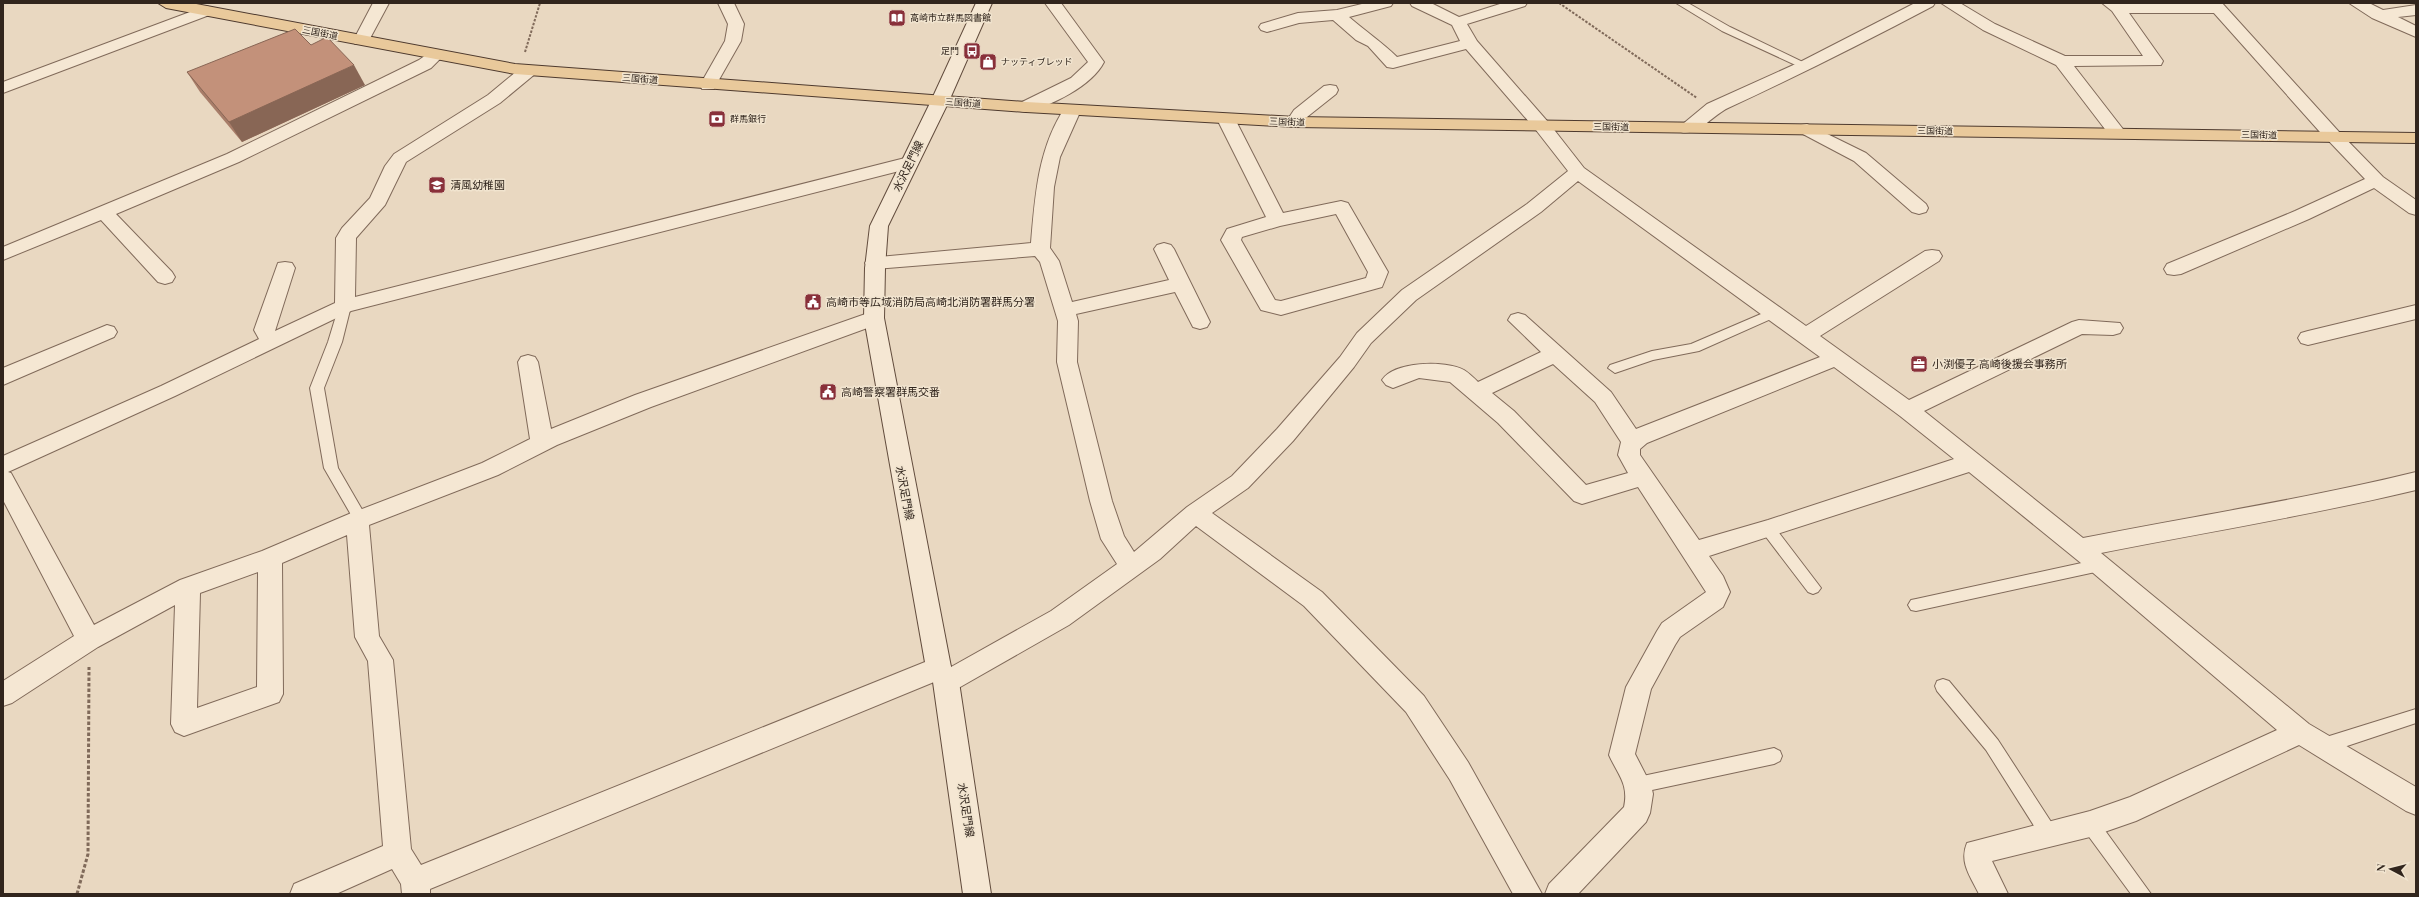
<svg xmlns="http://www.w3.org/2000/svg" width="2419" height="897" font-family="'Playfair Display','Noto Sans JP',serif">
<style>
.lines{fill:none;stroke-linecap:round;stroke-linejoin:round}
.service-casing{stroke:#806a5a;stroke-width:2}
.minor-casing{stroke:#806a5a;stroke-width:2}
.tertiary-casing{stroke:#806a5a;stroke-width:2}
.secondary-casing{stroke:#624c3d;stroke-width:2}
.primary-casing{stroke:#4e3a2e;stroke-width:2}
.path-far1{stroke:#806a5a;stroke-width:2;stroke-dasharray:2.5 1.5;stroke-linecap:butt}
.path{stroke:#806a5a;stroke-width:3;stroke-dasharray:3.5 2;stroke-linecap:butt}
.service{fill:#f5e7d3;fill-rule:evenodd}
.minor{fill:#f5e7d3;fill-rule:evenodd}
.tertiary{fill:#f5e7d3;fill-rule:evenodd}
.secondary{fill:#f5e7d3;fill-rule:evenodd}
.primary{fill:#e9c99b;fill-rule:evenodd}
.wall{fill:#a87d69}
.shaded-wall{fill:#865}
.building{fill:#c3917a;stroke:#865}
.labels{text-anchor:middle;stroke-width:3;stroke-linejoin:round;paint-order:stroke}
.far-poi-label{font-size:9px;fill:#31251d;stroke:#f1e4cf;text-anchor:start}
.far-street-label{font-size:9px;fill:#31251d;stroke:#f1e4cf}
.street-label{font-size:11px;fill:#31251d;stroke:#f1e4cf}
.poi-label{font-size:11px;fill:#31251d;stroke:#f1e4cf;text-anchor:start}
</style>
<rect width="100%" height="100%" fill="#e9d8c1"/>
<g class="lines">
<defs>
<path id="service" d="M1676 3H1688L1730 27 1811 66 1806 69 1802 68 1722 31Z
M345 302 351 306 342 342 324 388 338 468 364 513 362 524 357 526 352 524 350 513 324 468 310 388 328 342 339 306Z
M1775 308 1781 312 1780 315 1699 351 1653 360 1615 373 1608 368 1610 365 1652 351 1691 344Z
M1768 523 1773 525 1818 584 1821 588 1818 592 1813 594 1808 592 1763 533 1761 529 1763 525Z
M2100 559 2105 561 2108 565 2105 569 2100 571 1916 611 1911 610 1908 605 1911 600 1916 599Z
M1943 679 1949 681 1998 740 2055 828 2058 834 2055 840 2049 842 2043 840 1986 750 1937 691 1935 686 1937 681Z
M2416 709V723L2323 754 2317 751 2315 746 2317 741 2323 738Z
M1774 748 1780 751 1782 756 1780 761 1774 764 1638 793 1632 791 1629 785 1632 779 1638 777Z
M2090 816 2096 818 2151 894H2131L2084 830 2081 824 2084 818Z"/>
<path id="minor" d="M373 3H389L367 44H355L353 41Z
M1045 3H1061L1104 62C1092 86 1051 106 1026 112L1020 111 1017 107 1020 103 1071 78 1088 62Z
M1366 3H1393L1391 6 1349 17C1365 31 1382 42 1397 57L1460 41 1452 25 1412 6 1410 3H1431L1459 17 1503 3H1527L1525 6 1467 24 1477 41 1548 122 1584 168 1806 326 1925 251 1932 250 1939 251 1942 256 1939 261 1820 336 1909 400 2072 322 2079 320 2120 323 2123 328 2120 333 2113 335 2082 334 1924 411 2083 538C2194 516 2306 499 2416 472V490C2312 515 2206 532 2101 553L2309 724 2416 787V815L2406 811 2299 745 2136 821 2090 837 1992 861 2008 894H1979C1970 876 1959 862 1967 843L2090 811 2130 797 2277 730 2092 572 1969 472 1709 556 1723 576 1730 592 1723 607 1680 637 1675 645 1651 689 1635 754 1651 785 1653 794 1650 813 1646 822 1578 894H1545L1549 884 1624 807C1629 784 1618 775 1609 755L1626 687 1657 631 1662 623 1706 592 1638 487 1582 504 1574 501 1498 423 1450 382 1419 378 1393 388 1386 385 1382 380C1394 361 1446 360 1464 370 1469 373 1474 378 1478 382L1541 352 1508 320 1511 315 1518 313 1525 315 1611 392 1636 429 1820 357 1578 181 1541 212 1416 300 1371 343 1354 367 1293 441 1248 488 1212 513 1322 592 1424 696 1468 762 1542 894H1513L1450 780 1406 712 1304 606 1196 526 1160 559 1069 625 955 690 946 693 937 690 934 682 430 889V894H402L401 884 392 869 336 894H290L294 884 383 846 368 661 355 637 347 535 282 563 283 694 279 702 184 736 175 732 171 724 175 605 98 647 12 703 3 706V681L74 636 3 500V456L161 386 259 339 254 330 278 263 285 262 292 263 295 268 275 331 335 303 336 238 342 228 370 198 385 166 394 154 488 95 523 66H535L537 70 535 74 500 103 406 162 385 205 356 238 355 297 909 157 915 159 918 163 915 167 351 311 175 396 8 472 11 473 94 625 180 580 262 551 349 514 482 463 530 439 518 362 521 357 528 355 535 357 538 362 551 429 635 395 874 311 881 313 884 318 881 323 651 407 557 445 498 475 369 525 379 636 393 660 411 849 421 865 930 660 939 657 948 660 951 667 1051 611 1117 564 1101 539 1090 501 1057 362 1058 321 1040 262 1035 256 875 269 868 268 865 263 868 258 1031 243C1035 196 1038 147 1066 106H1078L1081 110 1060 157 1054 187 1050 248 1059 261 1072 302 1169 280 1154 249 1157 245 1164 243 1171 245 1174 249 1210 322 1207 327 1200 329 1193 327 1175 292 1076 314 1078 321 1077 362 1112 501 1124 536 1134 552 1187 507 1232 476 1277 429 1340 357 1357 333 1402 290 1527 204 1568 171 1536 130 1466 49 1393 68 1387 67 1368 46 1356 40 1333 20 1299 23 1267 32 1261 30 1259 27 1261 24 1298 13 1337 10ZM1553 364 1595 402 1621 442 1618 455 1628 473 1586 485 1514 411 1492 393ZM1834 367 1900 416 1954 459 1768 520 1699 540 1640 455V449L1647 443ZM258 572 257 687 197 708 200 593Z
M1915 3H1935L1933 6C1865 42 1797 76 1728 108 1713 115 1698 136 1681 132L1678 128 1707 104 1800 62Z
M1941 3H1960L1995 24 2065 56H2143L2112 11 2102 3H2217L2225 8 2217 13H2129L2163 61 2161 65 2074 66 2126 133 2123 137H2111L2056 65 1983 30Z
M2349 3H2369L2383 10 2416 5V15L2398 17 2416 26V37L2372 18Z
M206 6 212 8 214 11 212 14 3 93V82Z
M436 50 442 52 444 55 431 68 239 162 116 214 172 272 175 277 172 282 165 284 158 282 101 220 3 260V247L227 154 419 60 430 52Z
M1330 85 1336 86 1338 90 1336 94 1307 117 1301 126H1289L1286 122 1294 110 1324 86Z
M1226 114 1232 115 1235 119 1283 213 1341 201 1348 203 1388 272 1382 287 1281 315 1261 310 1221 240 1227 229 1266 217 1217 119 1220 115ZM1336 214 1368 272 1366 278 1281 301 1275 300 1241 240 1242 237 1280 226Z
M1807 124 1866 153 1926 204 1928 208 1926 212 1919 214 1912 212 1854 161 1801 133 1798 129 1801 125Z
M2334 132 2340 133 2383 177 2416 200V215L2409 213 2374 188 2309 219 2181 274 2174 275 2167 274 2164 269 2167 264 2295 211 2365 179 2325 137 2328 133Z
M2416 305V319L2308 345 2301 343 2298 338 2301 333 2308 331Z
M107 325 114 327 117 332 114 337 3 385V368Z"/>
<path id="tertiary" d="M718 3H734L744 24 741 41 716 85 714 89H702L700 85 725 41 728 24Z
M2205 3H2222L2340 133 2343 137 2340 141H2328Z"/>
<path id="secondary" d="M976 3H992L949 101 888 226 885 268 884 318 951 667 959 682 991 894H963L933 682 926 668 864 318 865 268 870 226 931 101Z"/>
<path id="primary" d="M158 3H191L515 64 1026 102 1295 117 2416 133V143L1295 127 1026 112 515 74 166 8Z"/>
</defs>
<!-- service casing -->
<use href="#service" class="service-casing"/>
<!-- minor casing -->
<use href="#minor" class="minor-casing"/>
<!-- tertiary casing -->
<use href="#tertiary" class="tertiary-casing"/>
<!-- secondary casing -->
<use href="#secondary" class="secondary-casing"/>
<!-- primary casing -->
<use href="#primary" class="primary-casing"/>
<!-- path-far1 -->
<path class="path-far1" d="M1559 3 1697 98
M525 52 540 3"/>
<!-- path -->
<path class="path" d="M77 894 88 854 89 667"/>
<!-- service -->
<use href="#service" class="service"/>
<!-- minor -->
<use href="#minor" class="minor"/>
<!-- tertiary -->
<use href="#tertiary" class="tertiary"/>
<!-- secondary -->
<use href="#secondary" class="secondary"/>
<!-- primary -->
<use href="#primary" class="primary"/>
</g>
<!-- wall -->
<path class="wall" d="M311 45 365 85 242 142 200 92 187 72Z"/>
<!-- shaded-wall -->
<path class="shaded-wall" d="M354 65 365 85 242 142 229 122Z"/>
<!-- building -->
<path class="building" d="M295 29 311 45 327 37 354 65 229 122 187 72Z"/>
<!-- icons -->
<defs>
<symbol id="library-square" viewBox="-11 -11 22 22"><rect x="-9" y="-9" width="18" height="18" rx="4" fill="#89303a" stroke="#f1e4cf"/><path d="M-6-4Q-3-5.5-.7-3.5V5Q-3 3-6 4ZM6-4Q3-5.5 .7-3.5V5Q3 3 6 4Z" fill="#fff"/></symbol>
<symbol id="bus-square" viewBox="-11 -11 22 22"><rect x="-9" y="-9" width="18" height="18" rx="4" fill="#89303a" stroke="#f1e4cf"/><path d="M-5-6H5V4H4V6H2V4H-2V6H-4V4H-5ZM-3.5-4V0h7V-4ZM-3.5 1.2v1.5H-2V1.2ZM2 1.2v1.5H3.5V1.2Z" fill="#fff"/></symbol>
<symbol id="shop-square" viewBox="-11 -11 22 22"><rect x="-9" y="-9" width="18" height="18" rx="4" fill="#89303a" stroke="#f1e4cf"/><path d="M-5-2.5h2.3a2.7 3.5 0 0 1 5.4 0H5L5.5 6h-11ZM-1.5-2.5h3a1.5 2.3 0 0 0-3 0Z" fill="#fff"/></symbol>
<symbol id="bank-square" viewBox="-11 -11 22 22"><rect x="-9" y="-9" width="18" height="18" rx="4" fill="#89303a" stroke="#f1e4cf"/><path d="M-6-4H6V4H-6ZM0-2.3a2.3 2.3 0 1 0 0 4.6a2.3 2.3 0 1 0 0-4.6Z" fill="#fff"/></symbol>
<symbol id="school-square" viewBox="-11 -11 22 22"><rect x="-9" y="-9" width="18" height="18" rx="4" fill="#89303a" stroke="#f1e4cf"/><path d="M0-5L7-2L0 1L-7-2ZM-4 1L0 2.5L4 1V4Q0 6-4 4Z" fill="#fff"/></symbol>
<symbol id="civic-square" viewBox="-11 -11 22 22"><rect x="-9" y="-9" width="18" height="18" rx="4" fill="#89303a" stroke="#f1e4cf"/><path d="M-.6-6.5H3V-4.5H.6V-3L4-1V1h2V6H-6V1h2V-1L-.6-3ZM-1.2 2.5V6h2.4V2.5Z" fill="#fff"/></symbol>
<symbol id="office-square" viewBox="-11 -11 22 22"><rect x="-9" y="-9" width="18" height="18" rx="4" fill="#89303a" stroke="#f1e4cf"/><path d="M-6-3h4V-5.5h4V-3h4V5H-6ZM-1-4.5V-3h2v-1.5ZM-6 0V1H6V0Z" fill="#fff"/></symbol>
</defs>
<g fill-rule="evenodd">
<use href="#library-square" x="887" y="8" width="20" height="20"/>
<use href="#bus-square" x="962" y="41" width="20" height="20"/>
<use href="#shop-square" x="978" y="52" width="20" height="20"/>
<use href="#bank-square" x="707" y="109" width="20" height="20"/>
<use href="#school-square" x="427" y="175" width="20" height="20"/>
<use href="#civic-square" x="803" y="292" width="20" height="20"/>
<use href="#office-square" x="1909" y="354" width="20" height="20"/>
<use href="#civic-square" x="818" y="382" width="20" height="20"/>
</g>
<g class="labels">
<!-- far-poi labels -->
<g class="far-poi-label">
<text x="910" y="21">高崎市立群馬図書館</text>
<text x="959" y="54" text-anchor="end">足門</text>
<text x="1001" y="65">ナッティブレッド</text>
<text x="730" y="122">群馬銀行</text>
</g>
<!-- far-street labels -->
<g class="far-street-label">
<text transform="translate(320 33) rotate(11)" y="3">三国街道</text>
<text transform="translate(640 79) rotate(5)" y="3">三国街道</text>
<text transform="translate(963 103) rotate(4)" y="3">三国街道</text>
<text transform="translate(1287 122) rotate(2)" y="3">三国街道</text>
<text transform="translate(1611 127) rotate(1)" y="3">三国街道</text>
<text transform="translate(1935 131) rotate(1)" y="3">三国街道</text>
<text transform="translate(2259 135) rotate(1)" y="3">三国街道</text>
</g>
<!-- street labels -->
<g class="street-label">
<text transform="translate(908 166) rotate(-64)" y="4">水沢足門線</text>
<text transform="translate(905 493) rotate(79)" y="4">水沢足門線</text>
<text transform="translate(966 810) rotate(81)" y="4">水沢足門線</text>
</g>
<!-- poi labels -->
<g class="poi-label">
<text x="450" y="189">清風幼稚園</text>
<text x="826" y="306">高崎市等広域消防局高崎北消防署群馬分署</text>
<text x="1932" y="368">小渕優子 高崎後援会事務所</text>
<text x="841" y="396">高崎警察署群馬交番</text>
</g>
</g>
<!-- border -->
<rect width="2419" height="897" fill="none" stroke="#31251d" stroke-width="8"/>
<!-- north arrow -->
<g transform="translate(2391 869) rotate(277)" stroke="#f1e4cf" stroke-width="3" paint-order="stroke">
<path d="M0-3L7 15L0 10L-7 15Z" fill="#31251d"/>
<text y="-6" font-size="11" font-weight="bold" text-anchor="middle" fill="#31251d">N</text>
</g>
</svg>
